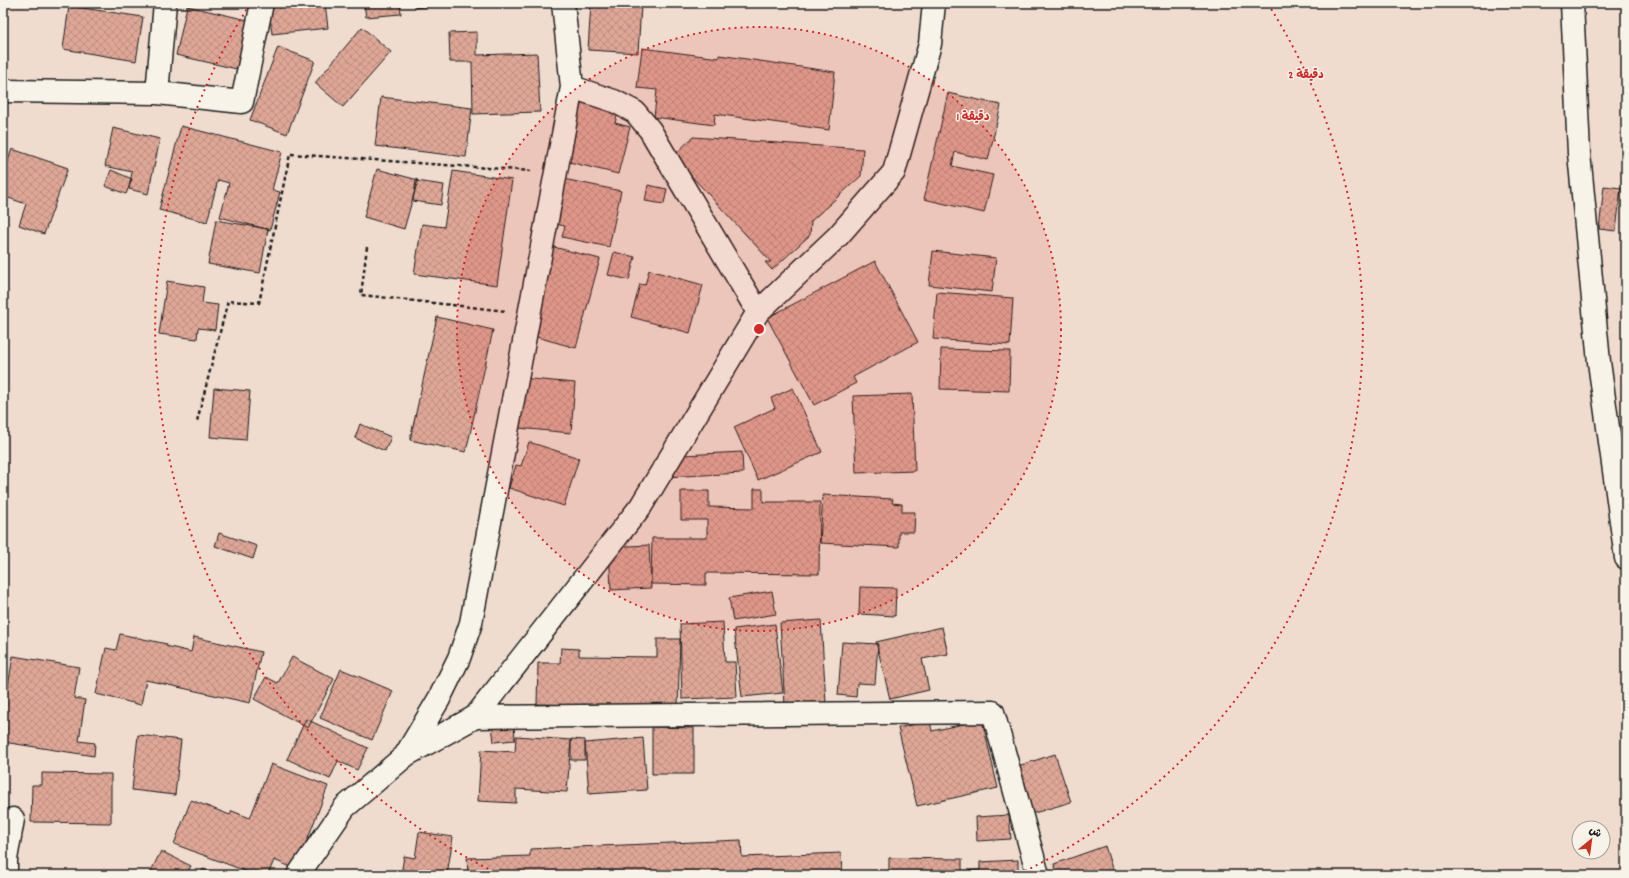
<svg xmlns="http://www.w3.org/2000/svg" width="1629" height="878" font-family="Dekko,'Playpen Sans Arabic',sans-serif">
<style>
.building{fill:url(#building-cross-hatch);stroke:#1c1c1c}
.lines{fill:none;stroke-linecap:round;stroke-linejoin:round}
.minor-casing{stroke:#1c1c1c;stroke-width:25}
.path{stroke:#1c1c1c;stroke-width:2.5;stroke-dasharray:4 3;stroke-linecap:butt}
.minor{stroke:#f7f3e8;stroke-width:22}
.ring{fill:none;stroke:#d62828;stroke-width:2;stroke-dasharray:2 4}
.centre{fill:#d62828;stroke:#f7f3e8;stroke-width:2}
.ring-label{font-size:12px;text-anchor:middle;font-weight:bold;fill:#d62828;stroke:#f7f3e8;stroke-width:3;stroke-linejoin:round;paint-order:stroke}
</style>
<defs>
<pattern id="building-cross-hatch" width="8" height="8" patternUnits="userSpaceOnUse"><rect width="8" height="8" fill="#dea696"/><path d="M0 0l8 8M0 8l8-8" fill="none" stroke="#be8e81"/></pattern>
</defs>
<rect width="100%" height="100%" fill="#f0dccf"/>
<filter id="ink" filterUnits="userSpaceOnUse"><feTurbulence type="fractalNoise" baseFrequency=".025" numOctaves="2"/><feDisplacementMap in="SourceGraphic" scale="8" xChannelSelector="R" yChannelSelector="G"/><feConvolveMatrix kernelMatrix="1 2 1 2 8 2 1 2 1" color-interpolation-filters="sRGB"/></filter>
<g filter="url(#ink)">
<!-- building -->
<path class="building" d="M279 3H325L328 28 272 34 269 7 279 5Z
M326 3H400L401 14 366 17 364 4 326 7Z
M415 3H461L415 8Z
M591 3 641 6 638 53 588 50Z
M69 6 143 17 136 61 63 49Z
M187 6 252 21 241 70 176 55Z
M362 27 391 52 343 107 315 83Z
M477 32V55L537 53 540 112 473 114 472 62H450L449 33Z
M278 47 315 61 287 134 250 120Z
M642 48 719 58V55L835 72 829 130 715 114 714 125 654 117 657 90 637 88Z
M948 93 1001 105 988 160 955 152 952 166 993 175 984 213 924 199Z
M381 97 472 108 466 157 375 146Z
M575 99 619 109 615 123 630 127 618 174 561 160Z
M181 126 282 152 272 190 280 192 270 230 220 217 229 183 218 180 207 222 159 210Z
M113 128 160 139 148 194 129 189 132 172 105 166Z
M693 137 863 149 861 176 811 221 810 235 772 270 765 262H771L673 156Z
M12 149 68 168 44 234 19 225 26 204 3 196V168L5 169Z
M377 169 418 180 404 229 364 217Z
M111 170 132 179 126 194 105 186Z
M453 171 512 180 497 285 414 274 422 224 444 227Z
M559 178 621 191 609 247 562 237 565 226 550 223Z
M416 181 444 185 441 205 413 201Z
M648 185 667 189 664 204 645 201Z
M1604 186 1621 188 1616 231 1599 229Z
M216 220 268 229 260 273 208 264Z
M550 246 600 259 576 348 526 334Z
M933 251 996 258 992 292 929 285Z
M614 252 635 257 629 280 608 275Z
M875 261 918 342 853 377 856 383 814 405 767 318Z
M649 270 703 285 690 333 631 317 640 284 645 285Z
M167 281 204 287 202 303 218 305 215 330 198 328 197 339 159 334Z
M937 292 1013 298 1010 345 933 339Z
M437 317 493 330 466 452 410 440Z
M941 349 1010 351 1009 391 940 389Z
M521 378 575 383 571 433 518 428Z
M214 388 250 391 246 440 210 437Z
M793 388 822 452 758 480 734 427 775 408 771 398Z
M912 394 915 471 856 473 853 396Z
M360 424 391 437 385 451 355 438Z
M529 442 579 458 564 506 509 488 516 465 521 466Z
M742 452 743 473 664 477 663 456Z
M754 489H763V502H820L819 574 706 573V585L651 584 652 538H707V520H681V491H709V507L754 508Z
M823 495 893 499 892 503 902 504V512H915L914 532H899V547L820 543Z
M219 533 257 546 253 559 215 546Z
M649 545 651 588 611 590 609 547Z
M860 587 896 588 895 616 859 614Z
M772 591 776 614 733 621 729 598Z
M821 620 826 703 785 706 780 623Z
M723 622 725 662H735L737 697 682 699 680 624Z
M775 624 783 693 742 697 734 629Z
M942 627 948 654 922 659 929 690 890 699 876 642Z
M120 634 167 644 166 646 191 652 194 637 261 652 250 703 146 680 141 705 96 694 106 648 116 650Z
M657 639H680L678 708 537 704 538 663H560L561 648 579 649V656L657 657Z
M842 642 878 644 875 684 857 683 856 697 838 695Z
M13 656 79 667 74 698 85 700 79 741 95 743 94 756 3 742V717Z
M292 657 334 679 308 728 254 699 266 677 278 683Z
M341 669 393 691 372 740 320 718Z
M306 719 368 748 357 770 338 761 330 779 287 759Z
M982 720 998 788 917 806 898 728 930 721 932 731Z
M514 724 515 740 494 742 492 726Z
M652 727 694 728V774H652Z
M138 735 181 740 175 795 132 790Z
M516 736 571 740 567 792 516 789V803L478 801 481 750 515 752Z
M643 738 647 790 589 794 585 743Z
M571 739 585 740V760H571Z
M1055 754 1071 802 1031 814 1015 767Z
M271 764 328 786 296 869 274 860 268 875H256L174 844 191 800 230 815 232 811 250 818Z
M42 773 111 774V823L31 822 32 785H42Z
M1009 815 1011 839 977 841 976 817Z
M419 832 453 837 447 875H401L404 856 415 858Z
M741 840 742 857 841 853 842 875H468L467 858 530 856V849Z
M1105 846 1114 875H1058L1054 864Z
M161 851 191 866 186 875H149Z
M889 858 962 859V875H889Z
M1018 860V875H964V871L980 870V862Z
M203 869 217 875H200Z"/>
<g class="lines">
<defs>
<path id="minor" d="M1572 3 1579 153 1599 362 1626 558
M3 91 157 93 242 102 262 3
M157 93 165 3
M758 312 838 236 894 172 930 44 934 3
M475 717 641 506 758 312 650 130 635 112 614 101 572 87
M406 755 475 717 993 712 1038 875
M6 875V859L13 819
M298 875 345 807 405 756 439 699 459 658 471 623 572 87 563 3"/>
</defs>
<!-- minor casing -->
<use href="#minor" class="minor-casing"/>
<!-- path -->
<path class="path" d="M367 247 361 295 506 311
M197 421 228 301 259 303 290 154 531 171"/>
<!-- minor -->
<use href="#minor" class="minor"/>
</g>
</g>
<!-- distance rings -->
<circle cx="759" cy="329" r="302" fill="#d62828" fill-opacity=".12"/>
<g class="ring">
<circle cx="759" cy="329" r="302"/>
<path d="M499 874A604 604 0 0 1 250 4M1268 4A604 604 0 0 1 1019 874"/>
</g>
<circle cx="759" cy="329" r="6" class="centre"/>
<g class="ring-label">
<text x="1306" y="78">2 دقيقة</text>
<text x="973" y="120">1 دقيقة</text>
</g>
<!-- margin -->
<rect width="1629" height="878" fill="none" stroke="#f7f3e8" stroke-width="16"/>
<rect x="8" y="8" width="1613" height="862" fill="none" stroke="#1c1c1c" stroke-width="1.5" filter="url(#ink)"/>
<!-- north arrow -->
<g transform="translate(1591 840) rotate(29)"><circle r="19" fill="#f7f3e8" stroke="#9f9d96"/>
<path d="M0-3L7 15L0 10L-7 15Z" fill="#c8321e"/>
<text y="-6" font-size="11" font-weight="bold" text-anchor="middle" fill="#1c1c1c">ش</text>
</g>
</svg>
